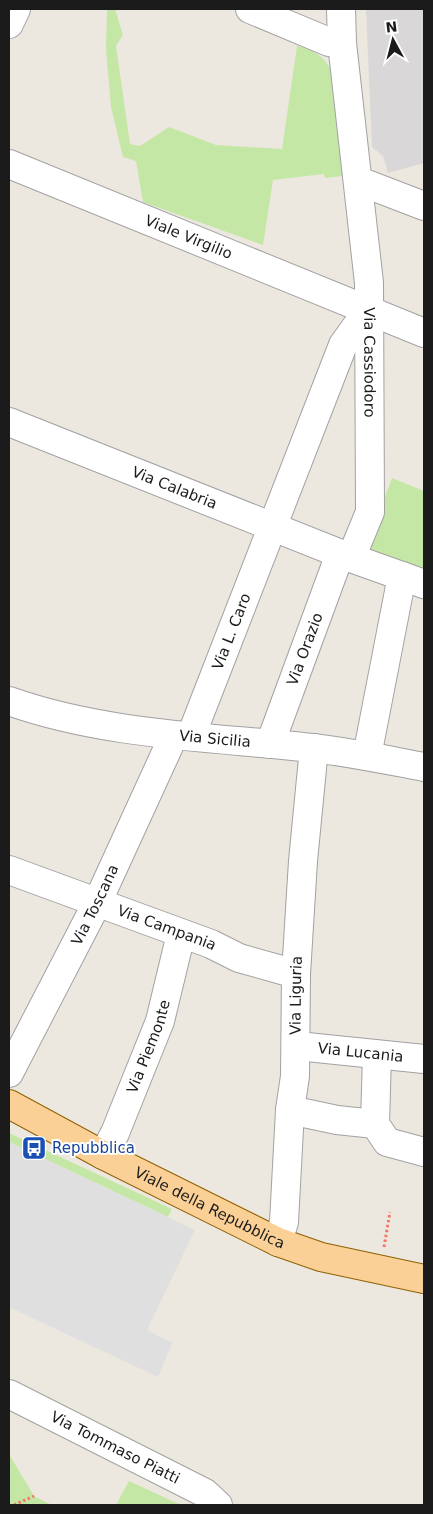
<svg xmlns="http://www.w3.org/2000/svg" width="433" height="1514" font-family="'DejaVu Sans',sans-serif">
<style>
.residential{fill:#d9d7d7}
.grass{fill:#c5e7a5}
.parking{fill:#dfdfdf}
.lines{fill:none;stroke-linecap:round;stroke-linejoin:round}
.minor-casing{stroke:#a2a2a2;stroke-width:30}
.major-casing{stroke:#8f6102;stroke-width:30}
.path{stroke:#f77566;stroke-width:3;stroke-dasharray:2.5 2.5;stroke-linecap:butt}
.minor{stroke:#fff;stroke-width:28}
.major{stroke:#fad097;stroke-width:28}
.labels{text-anchor:middle;stroke-width:4;stroke-linejoin:round;paint-order:stroke}
.street-label{font-size:15px;fill:#1b1b1b;stroke:#fff}
.transit-label{font-size:15px;fill:#164399;stroke:#fff;text-anchor:start}
</style>
<rect width="100%" height="100%" fill="#ece8e0"/>
<!-- residential -->
<path class="residential" d="M366 9H424V163L388 173 383 156 372 147Z"/>
<!-- grass -->
<path class="grass" d="M107 9H115L123 35 116 46 130 144 140 146 169 127 216 145 282 149 297 46C314 50 324 56 332 72L343 176 325 178 324 174 273 180 263 245 143 202 136 161 123 157 111 107 106 49Z
M392 478 424 491V573L365 550Z
M9 1133 172 1209 168 1217 9 1142Z
M9 1454 34 1496 52 1505H9Z
M129 1481 181 1505H116Z"/>
<!-- parking -->
<path class="parking" d="M9 1142 195 1230 147 1330 172 1343 158 1377 9 1307Z"/>
<g class="lines">
<defs>
<g id="minor">
<path d="M250 9 329 42"/>
<path id="s1" d="M341 9 342 43 369 283 370 512 351 558"/>
<path d="M9 24 16 9"/>
<path id="s2" d="M9 164 424 333"/>
<path d="M359 181 424 206"/>
<path id="s3" d="M9 422 351 558 424 584"/>
<path id="s4" d="M9 701C105 735 211 737 312 748 350 752 387 760 424 767"/>
<path id="s5" d="M191 736 343 345 368 310"/>
<path id="s6" d="M270 744 340 554"/>
<path d="M367 756 402 576"/>
<path id="s7" d="M9 870 211 944 239 958 296 974"/>
<path id="s8" d="M297 1046 424 1059"/>
<path d="M377 1055 375 1124 387 1142 424 1152"/>
<path id="s9" d="M9 1073 98 901 174 735"/>
<path d="M290 1110 337 1120 375 1124"/>
<path id="s10" d="M103 1155 115 1133 160 1021 181 934"/>
<path id="s11" d="M278 1242 284 1222 290 1110 295 1076 296 974 303 861 314 748"/>
<path id="s12" d="M9 1394 205 1493 218 1505"/>
</g>
<g id="major">
<path id="s13" d="M9 1104 103 1155 278 1242 321 1257 424 1279"/>
</g>
</defs>
<!-- minor casing -->
<use href="#minor" class="minor-casing"/>
<!-- major casing -->
<use href="#major" class="major-casing"/>
<!-- path -->
<path class="path" d="M384 1247 390 1212
M14 1505 34 1496"/>
<!-- minor -->
<use href="#minor" class="minor"/>
<!-- major -->
<use href="#major" class="major"/>
</g>
<!-- icons -->
<defs>
<symbol id="bus-square" viewBox="-11 -11 22 22"><rect x="-9" y="-9" width="18" height="18" rx="4" fill="#1a4fb4" stroke="#fff"/><path d="M-5-6H5V4H4V6H2V4H-2V6H-4V4H-5ZM-3.5-4V0h7V-4ZM-3.5 1.2v1.5H-2V1.2ZM2 1.2v1.5H3.5V1.2Z" fill="#fff"/></symbol>
</defs>
<g fill-rule="evenodd">
<use href="#bus-square" x="20" y="1134" width="28" height="28"/>
</g>
<g class="labels">
<!-- street labels -->
<g class="street-label">
<text dy="5" stroke="none"><textPath href="#s2" startOffset="194">Viale Virgilio</textPath></text>
<text dy="5" stroke="none"><textPath href="#s1" startOffset="355">Via Cassiodoro</textPath></text>
<text dy="5" stroke="none"><textPath href="#s3" startOffset="178">Via Calabria</textPath></text>
<text dy="5" stroke="none"><textPath href="#s5" startOffset="112">Via L. Caro</textPath></text>
<text dy="5" stroke="none"><textPath href="#s6" startOffset="101">Via Orazio</textPath></text>
<text dy="5" stroke="none"><textPath href="#s4" startOffset="210">Via Sicilia</textPath></text>
<text dy="5" stroke="none"><textPath href="#s9" startOffset="189">Via Toscana</textPath></text>
<text dy="5" stroke="none"><textPath href="#s7" startOffset="168">Via Campania</textPath></text>
<text dy="5" stroke="none"><textPath href="#s11" startOffset="248">Via Liguria</textPath></text>
<text dy="5" stroke="none"><textPath href="#s10" startOffset="118">Via Piemonte</textPath></text>
<text dy="5" stroke="none"><textPath href="#s8" startOffset="64">Via Lucania</textPath></text>
<text dy="5" stroke="none"><textPath href="#s13" startOffset="226">Viale della Repubblica</textPath></text>
<text dy="5" stroke="none"><textPath href="#s12" startOffset="119">Via Tommaso Piatti</textPath></text>
</g>
<!-- transit labels -->
<g class="transit-label">
<text x="52" y="1153">Repubblica</text>
</g>
</g>
<!-- border -->
<rect width="433" height="1514" fill="none" stroke="#1b1b1b" stroke-width="20"/>
<!-- north arrow -->
<g transform="translate(393 40) rotate(353)" stroke="#ffffff" stroke-width="4" paint-order="stroke">
<path d="M0-4L9 19L0 12L-9 19Z" fill="#1b1b1b"/>
<text y="-8" font-size="14" font-weight="bold" text-anchor="middle" fill="#1b1b1b">N</text>
</g>
</svg>
